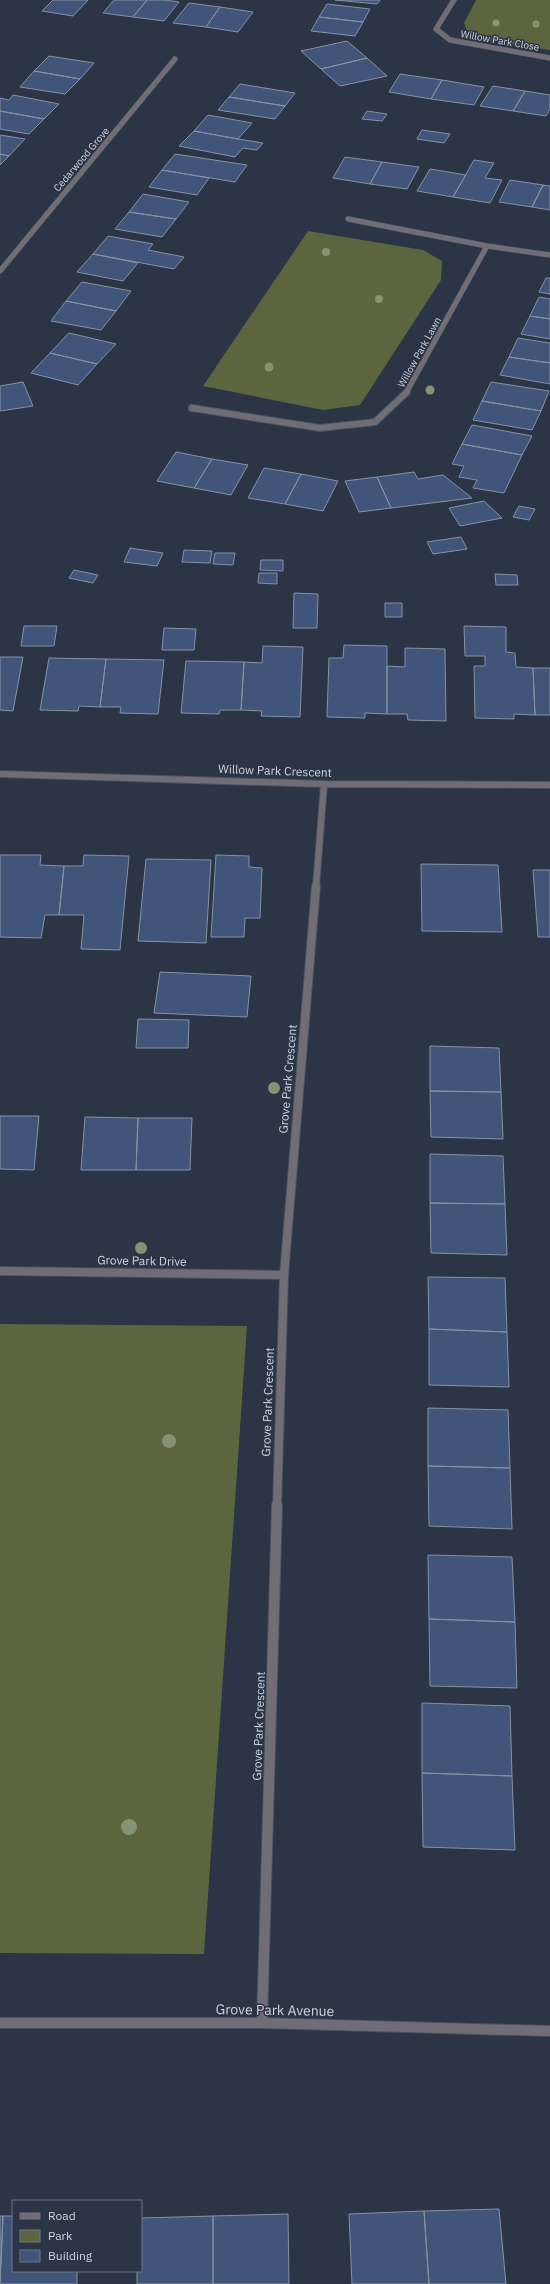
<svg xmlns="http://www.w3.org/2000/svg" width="550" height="2284" font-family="'IBM Plex Sans',sans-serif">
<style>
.green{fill:#5c653e}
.building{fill:#41557a;stroke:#8691a4}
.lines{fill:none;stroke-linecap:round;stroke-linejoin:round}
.street-far3-casing{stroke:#495262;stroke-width:6}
.street-far2-casing{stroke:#495262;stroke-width:8}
.street-far1-casing{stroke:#495262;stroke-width:10}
.street-casing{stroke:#495262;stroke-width:12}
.street-far3{stroke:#716d76;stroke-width:5}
.street-far2{stroke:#716d76;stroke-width:6}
.street-far1{stroke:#716d76;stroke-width:8}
.street{stroke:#716d76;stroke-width:10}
.tree{fill:#859273}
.labels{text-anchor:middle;stroke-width:3;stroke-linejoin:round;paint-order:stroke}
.far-street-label{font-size:10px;fill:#cfd5df;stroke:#2c3546}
.street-label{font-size:12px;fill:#cfd5df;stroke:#2c3546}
.near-street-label{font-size:14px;fill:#cfd5df;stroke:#2c3546}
</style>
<rect width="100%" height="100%" fill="#2c3546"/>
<!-- green -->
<path class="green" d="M476 0H550V50L476 39 468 34 464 23Z
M308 231 423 250 442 261 441 280 360 405 323 410 203 386Z
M0 1324 247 1326 204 1954 0 1953Z"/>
<!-- building -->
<path class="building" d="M53 0H88L73 16 42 11Z
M114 0H147L133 17 103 13Z
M147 0H165L179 2 164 21 133 17Z
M335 0H380L377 4Z
M189 3 220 7 206 27 173 23Z
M327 4 370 9 363 22 319 17Z
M220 7 253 12 238 32 206 27Z
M319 17 363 22 355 36 311 31Z
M347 41 367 58 321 69 301 51Z
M49 56 94 63 80 79 34 71Z
M367 58 387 76 340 86 321 69Z
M34 71 80 79 65 94 20 87Z
M400 74 442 80 431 99 389 92Z
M442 80 484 87 474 105 431 99Z
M240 84 295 93 285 106 229 97Z
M493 86 525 91 513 111 480 106Z
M525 91 550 95V109L546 116 513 111Z
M13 95 59 104 44 119 0 111V98L9 100Z
M229 97 285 106 275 119 218 110Z
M0 111 44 119 29 134 0 129Z
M367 111 387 114 382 121 362 119Z
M208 115 252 123 238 139 194 131Z
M422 130 450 134 444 143 417 139Z
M194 131 238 139 263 143 257 150 243 148 235 157 179 146Z
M0 135 25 139 9 156 0 154Z
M0 154 9 156 0 165Z
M175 154 247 165 235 182 162 170Z
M345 157 382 162 370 184 333 178Z
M474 160 494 163 485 178 502 180 490 203 453 197Z
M382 162 419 167 407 189 370 184Z
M430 169 466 175 453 197 417 191Z
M162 170 209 178 197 195 149 187Z
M510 180 543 185 532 207 499 202Z
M543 185 550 186V210L532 207Z
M143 194 189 202 176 219 129 212Z
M129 212 176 219 162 237 115 229Z
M108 236 153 244 148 250 184 257 174 269 93 254Z
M93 254 138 263 123 281 77 272Z
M546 278H550V294L539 292Z
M82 282 131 291 116 311 66 301Z
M539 297 550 299V319L530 316Z
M66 301 116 311 101 330 51 321Z
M530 316 550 319V339L521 334Z
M69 333 116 344 97 364 50 353Z
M518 338 550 343V363L509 357Z
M50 353 97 364 78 385 31 373Z
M509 357 550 363V384L500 375Z
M23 382 33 406 0 411V386Z
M491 382 549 391 541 411 482 401Z
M482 401 541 411 532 430 473 420Z
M472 425 532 436 522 455 462 444Z
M462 444 522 455 504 493 473 488 477 480 459 477 464 466 452 464Z
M176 452 212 459 194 488 157 481Z
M212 459 248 465 231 495 194 488Z
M264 468 301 474 285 504 248 498Z
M414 472 418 479 443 475 472 498 391 508 377 477Z
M301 474 338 481 323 511 285 504Z
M377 477 391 508 359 512 345 481Z
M484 501 502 518 460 526 449 508Z
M519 506 535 509 529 520 513 517Z
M461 537 467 549 433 554 427 542Z
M130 548 163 553 157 566 124 562Z
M184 550 212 551 210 563 182 562Z
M215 553H235L233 565 213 564Z
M261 560H283V571L260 570Z
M74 570 98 575 93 583 69 578Z
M259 573H277V584L258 583Z
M495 574 517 575 518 585H496Z
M294 593 318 594 317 628H293Z
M385 603H402V617H385Z
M24 626H57L54 646H21Z
M464 626 506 627V652L515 653 516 667 533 668 535 715 514 714V719L475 718 474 666H485V656H465Z
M164 628 196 629 194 650H162Z
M344 645 387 646V714L365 713V718L327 717 329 658H343Z
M263 646 303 647 300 717 261 716 262 711 241 710 244 662 262 663Z
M405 648 445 649 446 721 408 720 407 714H387V666L405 667Z
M0 657H23L13 711 0 710Z
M49 658 106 659 100 707 79 706 78 711 40 710Z
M106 659 164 660 158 714 120 713 121 707H100Z
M186 661 244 662 241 710H220L219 714 181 713Z
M533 668H550V715H535Z
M0 855H41L40 865 64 866 59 915H45L41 938 0 937Z
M84 855 129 856 120 950 81 949 84 915H59L64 866H83Z
M216 855 249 856V867L262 868 260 918H245L244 937H211Z
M146 859 211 860 206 943 138 941Z
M421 864 498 865 502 932 422 931Z
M533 870H550V937H538Z
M160 972 251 976 247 1017 154 1013Z
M138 1019 189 1020 188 1048H136Z
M430 1046 499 1048 501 1092 430 1091Z
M430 1091 501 1092 503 1139 431 1137Z
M0 1116H39L34 1170 0 1169Z
M85 1117 138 1118 136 1170H81Z
M138 1118H192L190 1170H136Z
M430 1154 503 1156 505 1204 430 1203Z
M430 1203 505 1204 507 1255 431 1253Z
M428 1277 505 1278 507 1332 429 1329Z
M429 1329 507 1332 509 1387 429 1385Z
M428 1408 508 1410 510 1468 428 1466Z
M428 1466 510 1468 512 1529 429 1526Z
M428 1555 512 1557 515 1622 429 1619Z
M429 1619 515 1622 517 1688 430 1686Z
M422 1703 510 1706 512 1776 422 1773Z
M422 1773 512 1776 515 1850 423 1847Z
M499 2209 506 2284H429L424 2211Z
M424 2211 429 2284H352L349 2214Z
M288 2214 289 2284H213V2216Z
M0 2216H3L0 2282Z
M3 2216H13V2271H77V2284H0Z
M213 2216V2284H137V2271H141V2218Z"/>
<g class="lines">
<defs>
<path id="street-far3" d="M454 0 436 29 450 40 550 58
M348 219 487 246 550 255
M0 271 175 59
M406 393 487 246"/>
<path id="street-far2" d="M192 408 320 428 375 422 407 392
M0 774 324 784 550 785
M316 887 324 784"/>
<path id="street-far1" d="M0 1271 284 1275
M277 1506 284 1275 316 886"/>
<path id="street" d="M0 2023H262L550 2031
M262 2023 277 1505"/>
</defs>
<!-- street-far3 casing -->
<use href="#street-far3" class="street-far3-casing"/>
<!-- street-far2 casing -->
<use href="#street-far2" class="street-far2-casing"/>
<!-- street-far1 casing -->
<use href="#street-far1" class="street-far1-casing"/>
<!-- street casing -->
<use href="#street" class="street-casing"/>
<!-- street-far3 -->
<use href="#street-far3" class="street-far3"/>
<!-- street-far2 -->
<use href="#street-far2" class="street-far2"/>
<!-- street-far1 -->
<use href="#street-far1" class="street-far1"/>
<!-- street -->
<use href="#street" class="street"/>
</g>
<!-- trees -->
<g class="tree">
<circle cx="496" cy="23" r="3.5"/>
<circle cx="536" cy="24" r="3.5"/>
<circle cx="326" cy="252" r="4"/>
<circle cx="379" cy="299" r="4"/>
<circle cx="269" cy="367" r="4.5"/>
<circle cx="430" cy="390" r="4.5"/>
<circle cx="274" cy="1088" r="6"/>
<circle cx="141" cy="1248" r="6"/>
<circle cx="169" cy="1441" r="7"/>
<circle cx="129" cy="1827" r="8"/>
</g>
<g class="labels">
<!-- far-street labels -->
<g class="far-street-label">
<text transform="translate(500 40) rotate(10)" y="4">Willow Park Close</text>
<text transform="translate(81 159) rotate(-50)" y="4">Cedarwood Grove</text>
<text transform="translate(419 352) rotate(-61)" y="4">Willow Park Lawn</text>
</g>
<!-- street labels -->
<g class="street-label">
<text transform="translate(275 771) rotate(2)" y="4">Willow Park Crescent</text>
<text transform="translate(288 1079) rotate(-85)" y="4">Grove Park Crescent</text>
<text transform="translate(142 1261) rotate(1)" y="4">Grove Park Drive</text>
<text transform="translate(268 1402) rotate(-88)" y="4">Grove Park Crescent</text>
<text transform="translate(259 1726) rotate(-88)" y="4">Grove Park Crescent</text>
</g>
<!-- near-street labels -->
<g class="near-street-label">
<text transform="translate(275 2010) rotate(1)" y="5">Grove Park Avenue</text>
</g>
</g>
<!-- legend -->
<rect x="12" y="2200" width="130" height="72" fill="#2c3546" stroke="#6d7583"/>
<rect x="20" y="2213" width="20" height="6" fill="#716d76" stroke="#6d7583"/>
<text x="48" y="2220" font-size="12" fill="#cfd5df">Road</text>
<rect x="20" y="2230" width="20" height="12" fill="#5c653e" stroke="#6d7583"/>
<text x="48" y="2240" font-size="12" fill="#cfd5df">Park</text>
<rect x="20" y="2250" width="20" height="12" fill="#41557a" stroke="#6d7583"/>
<text x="48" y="2260" font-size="12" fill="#cfd5df">Building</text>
</svg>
